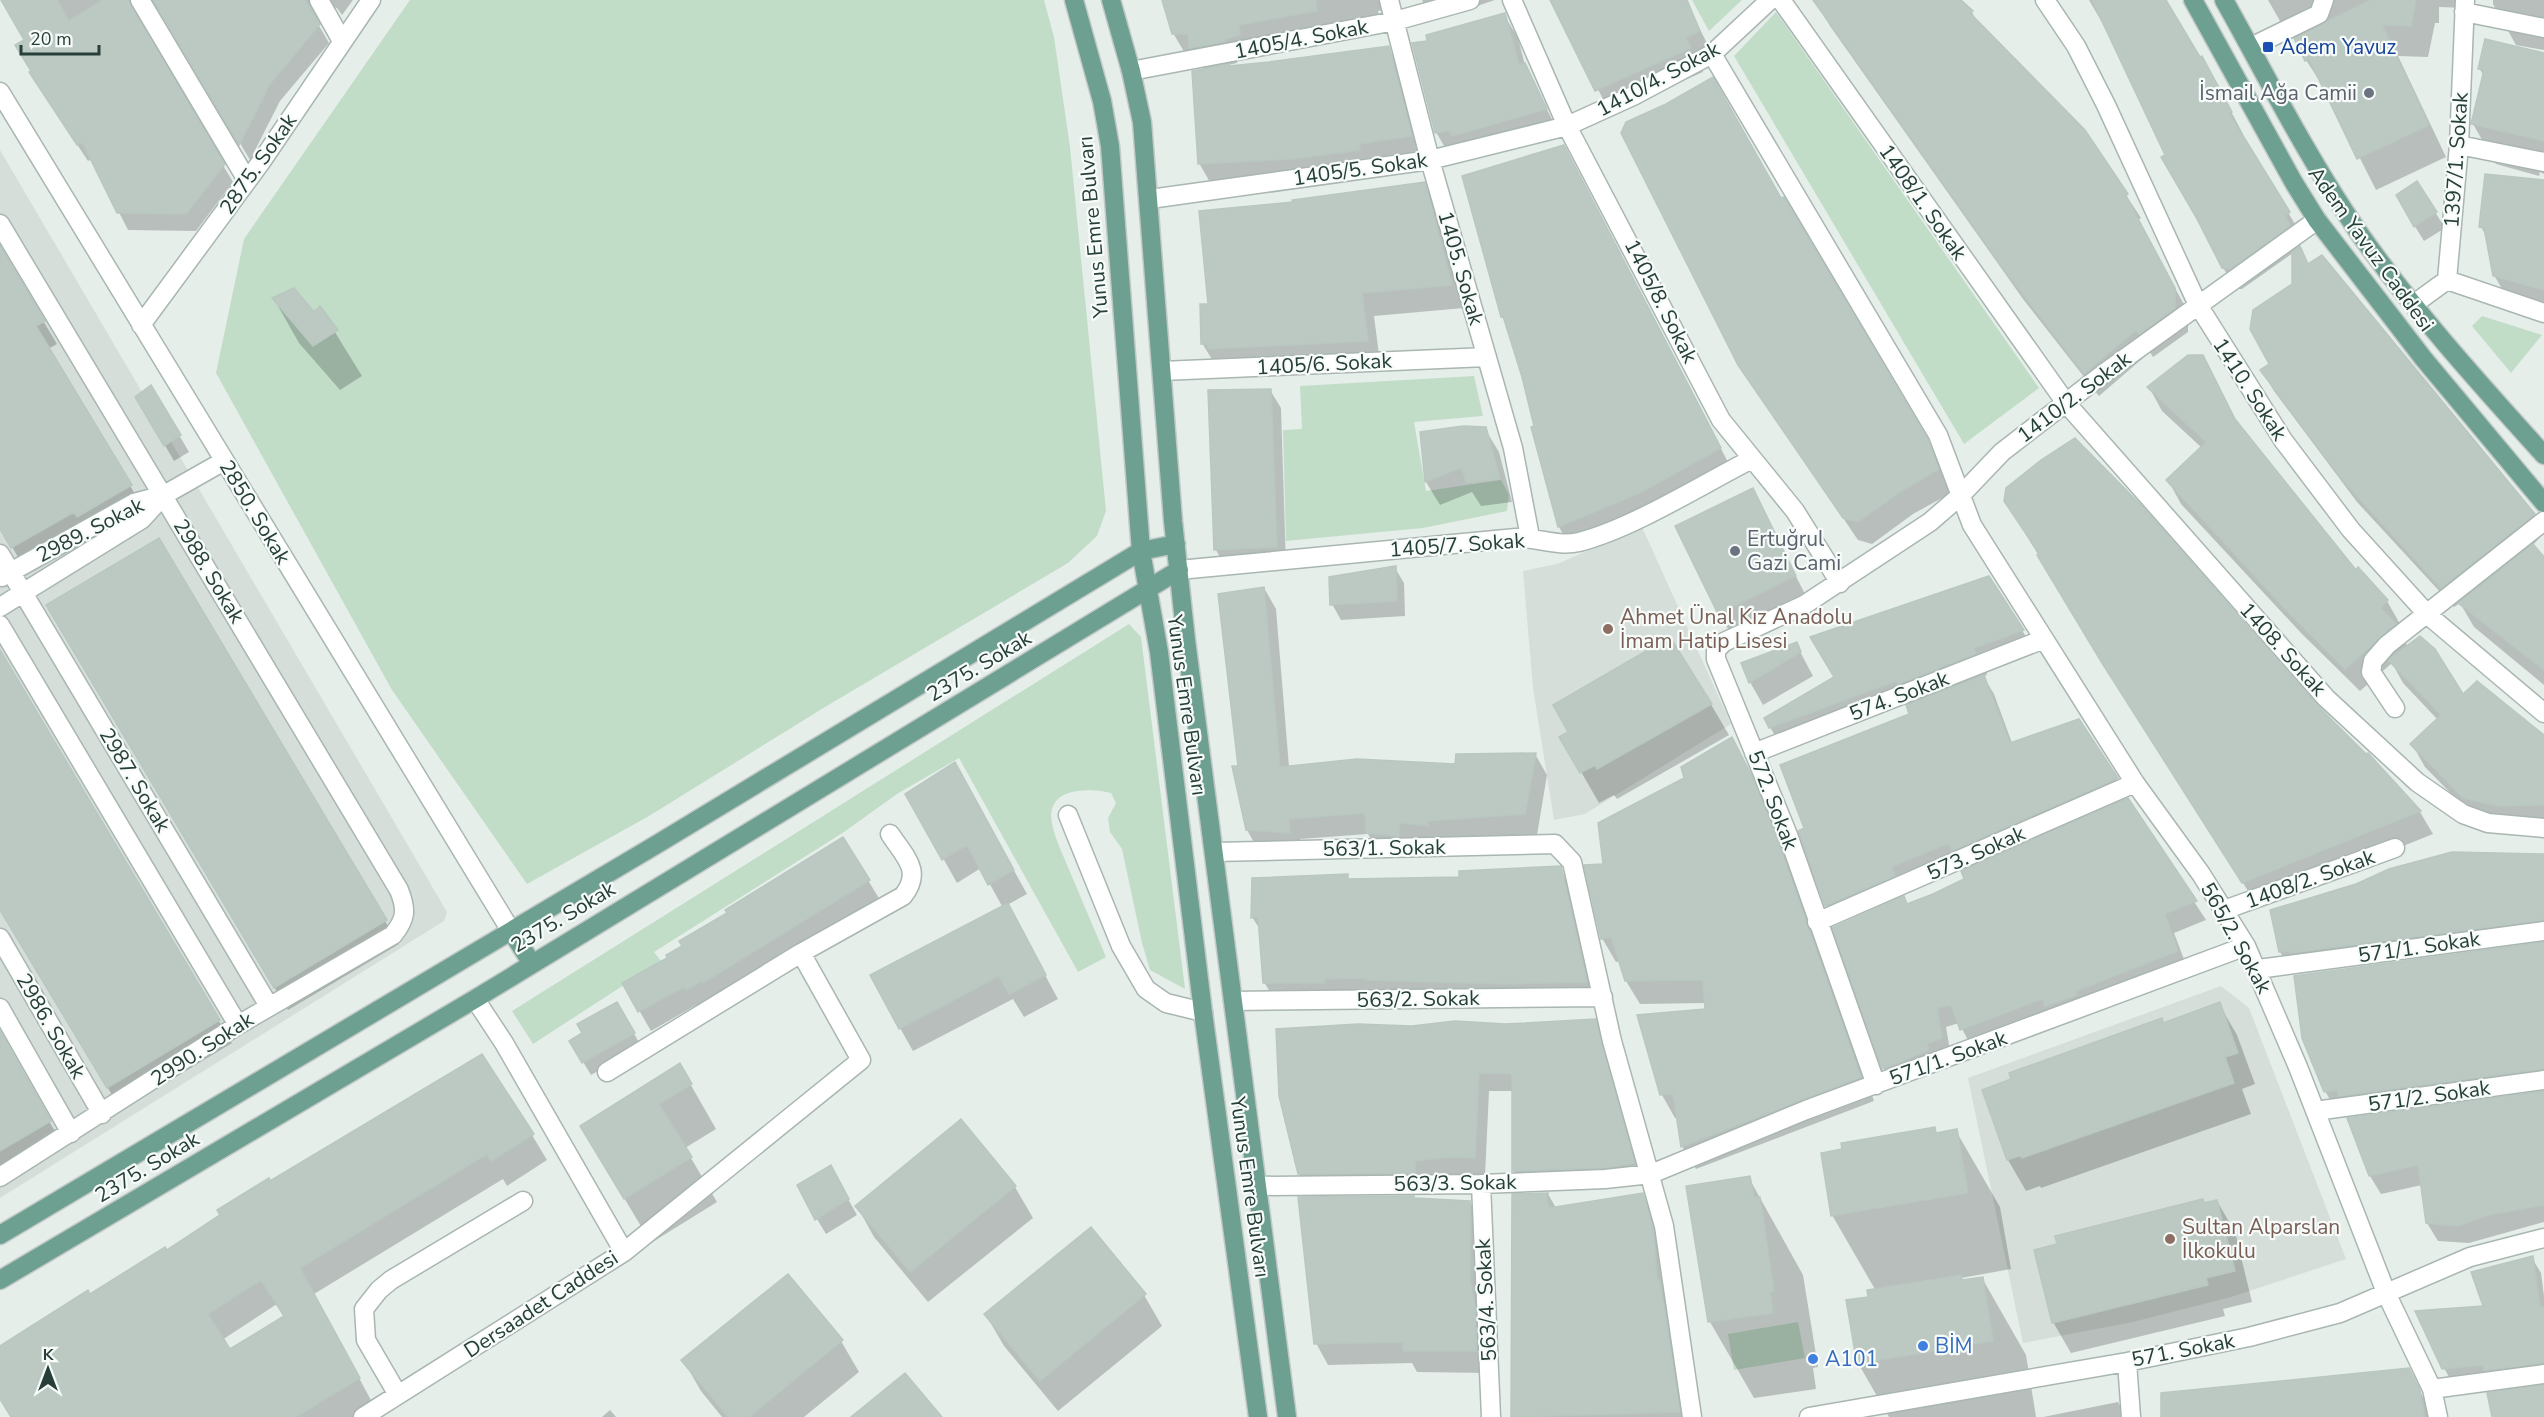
<svg xmlns="http://www.w3.org/2000/svg" width="2544" height="1417" font-family="'Nunito Sans',sans-serif">
<style>
.built{fill:#d5ded9}
.green{fill:#c1ddc8}
.shadow{fill:#0003;fill-rule:evenodd}
.building{fill:#bcc9c3;stroke:#b9c7c1;stroke-width:1.5;fill-rule:evenodd}
.lines{fill:none;stroke-linecap:round;stroke-linejoin:round}
.minor-casing{stroke:#a9b6b1;stroke-width:21}
.major-casing{stroke:#c2c9c7;stroke-width:21}
.minor{stroke:#fff;stroke-width:18}
.major{stroke:#6ea092;stroke-width:18}
.transit-dot{fill:#1a4fb4;stroke:#f7fbf9;stroke-width:2}
.worship-dot{fill:#6b7280;stroke:#f7fbf9;stroke-width:2}
.education-dot{fill:#8d6e63;stroke:#f7fbf9;stroke-width:2}
.shop-dot{fill:#3f7fe0;stroke:#f7fbf9;stroke-width:2}
.labels{text-anchor:middle;stroke-width:4.5;stroke-linejoin:round;paint-order:stroke}
.street-label{font-size:21px;fill:#263f38;stroke:#f7fbf9}
.transit-label{font-size:21px;fill:#164399;stroke:#f7fbf9;text-anchor:start}
.worship-label{font-size:21px;fill:#5b616d;stroke:#f7fbf9;text-anchor:end}
.education-label{font-size:21px;fill:#785e54;stroke:#f7fbf9;text-anchor:start}
.shop-label{font-size:21px;fill:#366cbe;stroke:#f7fbf9;text-anchor:start}
</style>
<rect width="100%" height="100%" fill="#e6eeea"/>
<!-- built -->
<path class="built" d="M0 150 447 912 444 921 0 1198Z
M1642 527 1731 724 1585 814 1554 820 1533 688 1523 571 1557 564Z
M2221 986 2249 1008 2346 1259 2231 1297 2133 1322 2023 1343 1968 1078Z"/>
<!-- green -->
<path class="green" d="M410 0H1044L1054 37 1070 147 1106 511 1097 536 1068 563 825 707 649 816 527 884 392 690 216 373 244 239Z
M1692 0H1742L1709 31Z
M1776 12 2039 388 1964 444 1734 56Z
M2482 316 2542 335 2511 373 2472 326Z
M1474 376 1483 416 1414 422 1426 491 1501 480 1509 495 1507 511 1423 528 1286 541 1283 430 1302 429 1300 386Z
M1129 624 1141 637 1185 989 1150 970 1142 943 1122 849 1110 832 1108 818 1116 803 1111 793C1096 789 1063 787 1054 804 1047 816 1055 835 1059 846L1106 957 1078 972 959 758 897 794 844 832 654 952 661 961 533 1044 512 1011Z
M1798 1322 1805 1358 1734 1370 1728 1334Z"/>
<!-- shadow -->
<path class="shadow" d="M1 0H353L342 15 337 8 330 6 319 11 318 24 329 43 280 101 250 160 161 11 150 5 139 13V24L233 182 196 231 128 230 92 159 88 161 41 90 33 72 26 41Z
M1162 0H1382L1384 10 1378 11 1382 29 1236 60 1237 63 1228 65 1229 68 1388 48 1400 68 1423 157 1211 184 1199 163 1204 70 1195 55H1186L1173 33Z
M1422 0H1495L1453 14 1431 15Z
M1553 0H1685L1713 55 1698 61 1703 72 1610 113Z
M1816 0H1959L1972 12 1978 24 2084 131 2141 218 2138 220 2188 312V332L2153 357 2150 352 2099 396 2023 299 1830 26Z
M2089 0H2164L2214 79 2243 134 2241 135 2301 234 2296 238 2309 266 2533 515 2544 533 2532 546 2544 559V685L2474 627 2460 603 2454 607 2357 502 2274 391 2262 371 2271 364 2293 285V253L2242 289H2235L2163 158 2167 155 2110 36Z
M2268 0H2471L2467 8 2439 7V23H2435L2428 57 2398 56 2446 157 2376 190 2326 91 2306 60 2305 35H2288Z
M2493 0H2544V50L2516 45 2493 4Z
M1504 15 1518 38 1526 69 1559 133 1450 156 1436 132 1429 43Z
M2544 55V174L2540 172 2539 176 2496 164 2473 124 2484 76 2479 68Z
M1576 168 1732 470 1571 548 1559 527 1523 377 1508 326 1502 316Z
M2544 182V311L2509 301 2494 275 2488 239 2481 227Z
M2417 183 2445 228 2424 241 2406 212Z
M1424 184 1437 207 1464 308 1374 316 1380 363 1216 366 1202 343 1210 306 1294 204Z
M0 243 3 254 57 344 48 349 144 509 91 539 89 535 26 571 0 526Z
M274 299 314 314 320 308 362 376 340 390 299 343Z
M2202 357 2239 426 2356 572 2387 601 2400 624 2397 628 2408 647 2463 696 2544 737V828L2477 820 2425 767 2412 744 2438 720 2403 683 2392 663 2360 691 2302 634 2181 504 2168 480 2202 448 2162 411 2149 387Z
M1739 364 1927 441 1940 465 1951 493 1913 514 1872 544 1858 540Z
M151 387 189 452 174 461 137 397Z
M1270 390 1281 408 1286 565 1226 568 1216 550Z
M1485 429 1499 452 1512 502 1481 506 1472 492 1440 505 1426 482 1422 433Z
M1752 490 1808 600 1732 636 1719 613Z
M2005 500 2317 707 2365 756 2368 755 2420 812 2433 834 2257 905 2117 685Z
M1395 568 1404 583 1405 616 1341 620 1332 604Z
M1989 577 2035 651 1985 669 1987 675 1983 676 1994 694 2012 743 2079 721 2127 796 1837 923 1826 906 1800 831 1806 828 1911 715V705L1909 701 1782 748 1770 727 1836 678Z
M1264 588 1276 609 1289 767 1456 766 1535 754 1547 775 1537 835 1440 842 1380 854 1368 834 1300 839 1301 854 1259 851 1247 830 1239 768Z
M62 629 385 921 399 944 288 1010Z
M1796 644 1813 676 1763 705 1750 682Z
M0 653 232 1043 121 1110 0 907Z
M1686 662 1729 735 1617 799 1614 795 1599 803 1561 737Z
M1745 762 1765 801 1790 864 1874 1101 1696 1169 1682 1146 1678 1118H1675L1662 1095 1639 1017 1706 1010V1003L1640 1004 1626 981 1620 961 1616 962 1602 938 1605 865Z
M968 788 1027 894 1007 905 1058 999 1024 1017 1013 999 913 1051 900 1028 1003 908 981 868 957 883 907 794Z
M2128 800 2206 920 2174 933 2188 970 1972 1048 1959 1023 1946 1027 1951 1057 1939 1069 1894 1087 1884 1069 1834 928 1933 895Z
M843 839 880 900 698 1008 696 1005 651 1031 624 984 669 958 729 913Z
M2544 855V939L2291 970 2280 952Z
M1560 868 1570 886 1596 1000H1275L1264 982 1261 931 1252 917 1347 876 1349 880 1461 878Z
M2544 944V1088L2336 1110 2325 1091Z
M617 1004 641 1046 591 1075 571 1042 584 1034Z
M2219 1004 2237 1035 2255 1084 2242 1089 2251 1114 2041 1188 2040 1186 2026 1191 2008 1160 1983 1091Z
M1595 1021 1605 1039 1644 1181 1524 1190 1514 1171V1091H1489L1485 1176 1461 1175 1310 1192 1299 1174 1412 1028Z
M0 1037 63 1145 0 1182Z
M680 1066 716 1129 685 1148 717 1202 651 1243 608 1171Z
M2544 1093V1222L2469 1243 2438 1241 2427 1223 2422 1185 2381 1194 2370 1176Z
M1935 1129 1937 1134 1956 1131 2000 1207 2011 1269 1961 1278 1963 1281 1982 1278 2026 1355 2036 1417H1889L1858 1363 1869 1298 1876 1291 1832 1215Z
M532 1135 547 1160 507 1186 503 1179 314 1294 373 1404 353 1417H12L0 1399V1348L166 1252 270 1183ZM277 1304 285 1317 229 1352 222 1340Z
M830 1167 857 1215 826 1234 817 1219Z
M1749 1178 1803 1275 1818 1367 1813 1368 1816 1389 1754 1398 1710 1322 1688 1188Z
M1015 1187 1033 1218 928 1302 874 1237 857 1206Z
M1548 1194 1556 1208 1642 1195 1652 1212 1662 1246 1687 1417H1513L1514 1195Z
M1415 1200 1470 1202 1482 1224 1488 1373 1417 1372 1412 1363 1328 1365 1316 1343Z
M2217 1201 2235 1232 2252 1302 2223 1309 2225 1316 2071 1353 2053 1322 2204 1204Z
M2532 1258 2541 1273 2544 1296V1379L2453 1384 2444 1368 2485 1307Z
M1144 1295 1162 1326 1058 1411 1004 1346 986 1315Z
M841 1341 859 1372 804 1417H722L701 1391 683 1360Z
M2409 1369 2425 1401 2428 1417H2163Z
M2118 1402 2126 1417H2042H2043Z
M610 1410 616 1417H602Z"/>
<!-- building -->
<path class="building" d="M1 0H57L69 21 103 0H129L225 164 186 214 117 213 82 142 77 145 29 72 31 71 15 45 24 40Z
M153 0H305L312 11 320 24 270 84 239 145Z
M1162 0H1316L1317 11 1239 25 1240 35 1225 39V42L1189 48 1188 34H1172Z
M1550 0H1687L1700 31 1686 38 1691 48 1595 91Z
M1813 0H1961L1973 11 1970 13 2085 130 2128 194 2126 196 2175 288V308L2139 334 2136 330 2084 374 2008 275Z
M2092 0H2166L2200 57 2202 56 2232 112 2229 113 2290 212 2285 216 2290 226 2230 269 2222 268 2196 217 2161 157 2165 155Z
M2370 0H2416L2411 26 2382 25 2429 125 2357 159 2309 59 2305 61 2294 38Z
M1505 13 1519 65 1525 63 1547 109 1452 136 1450 131 1435 133 1412 43 1427 41 1426 35Z
M2485 39 2544 53V141L2471 124 2484 70 2478 69Z
M1389 46 1412 136 1359 144 1360 150 1293 159 1198 164 1192 71 1229 64V66L1269 62Z
M1713 77 1781 198 1784 197 1928 440 1939 469 1900 492 1858 522 1843 518 1738 365 1621 133 1626 122 1666 104Z
M1564 145 1721 448 1640 493 1558 527 1531 427 1534 426 1522 377 1503 316 1501 317 1462 176Z
M2485 174 2544 180V290L2493 276 2484 228 2479 227Z
M2417 181 2437 212 2414 227 2396 195Z
M1425 182 1452 285 1362 293 1368 341 1208 349V344H1201L1200 304H1208L1199 211 1293 202 1292 200Z
M0 246 45 321 36 326 132 485 77 517 74 512 11 548 0 529Z
M2300 246 2308 264 2322 255 2535 514 2441 588 2344 482 2260 370 2269 364 2250 329 2253 310 2292 284V252Z
M294 288 314 312 320 306 338 330 313 346 272 298Z
M2188 355H2203L2235 419 2356 570 2358 567 2388 600 2381 608 2396 624 2345 669 2287 611 2166 480 2206 442 2147 387Z
M151 385 181 435 164 446 135 397Z
M1271 389 1277 547 1214 550 1208 390Z
M1463 426 1486 427 1500 479 1466 483 1462 467 1425 482 1420 432Z
M2075 438 2140 504 2318 706 2366 754 2368 753 2421 811 2242 883 2102 663 2037 555 2039 553 2004 501 2006 488 2041 460Z
M1753 488 1796 576 1718 614 1675 526Z
M159 538 387 920 274 988 46 605Z
M2533 544 2544 557V670L2458 603Z
M1396 566 1397 601 1330 605 1329 577Z
M1989 576 2024 630 1974 648 1976 654 1898 684 1896 681 1769 728 1764 718 1834 677 1810 637Z
M1264 587 1280 767 1357 759 1455 764 1456 754 1536 753 1525 814 1428 821 1429 826 1399 823V836L1366 833 1365 813 1289 819 1290 833 1246 830 1232 766H1238L1218 594Z
M2420 636 2435 649 2463 694 2477 681 2544 735V805L2497 806 2463 798 2410 744 2441 715 2388 660Z
M1670 637 1712 704 1597 769 1595 765 1580 773 1559 737 1568 732 1553 705Z
M1797 642 1801 652 1749 683 1741 663Z
M0 650 220 1020 107 1088 0 910Z
M1984 675 2010 743 2079 719 2118 778 1952 851 1949 843 1891 867 1895 876 1825 906 1798 831 1804 828 1780 765 1909 714 1906 705Z
M1732 737 1752 776 1777 839 1861 1077 1681 1147 1673 1094 1660 1095 1637 1015 1705 1009 1703 980 1625 981 1611 937 1601 939 1584 865 1603 864 1598 823 1684 778 1681 767Z
M955 762 1014 870 988 885 967 845 942 860 905 794Z
M2128 798 2197 901 2165 914 2178 951 2076 991 2077 995 2045 1006 2042 999 1960 1030 1951 1005 1937 1008 1942 1038 1927 1044 1929 1050 1882 1069 1832 928 1904 896 1907 904 1933 894 1964 879 1961 871Z
M843 837 870 880 703 983 702 981 686 990 684 987 638 1012 622 983 667 958 666 955 682 946 679 941 727 913 725 910Z
M2452 852 2544 854V920L2290 953V951L2279 952 2270 910 2356 884 2389 869Z
M1561 866 1587 982 1503 984 1365 980V978L1324 979V983H1263L1258 917 1251 918 1252 878 1348 874V879L1459 877V871Z
M1008 903 1046 975 1009 994 999 976 899 1029 870 975Z
M2544 942V1069L2339 1096 2337 1090 2324 1092 2302 1038 2294 976Z
M617 1002 635 1033 582 1063 569 1041 582 1033 577 1024Z
M2220 1002 2238 1053 2225 1057 2234 1083 2022 1158 2021 1155 2007 1160 1982 1090 2011 1079 2009 1073 2162 1018 2163 1023Z
M1596 1019 1635 1163 1604 1168 1512 1171V1074L1479 1073 1475 1158 1450 1157 1415 1161V1173L1298 1174 1279 1096 1276 1029 1358 1024 1412 1026 1455 1021 1506 1024Z
M0 1031 51 1121 0 1151Z
M482 1054 534 1134 491 1161 487 1154 300 1268 360 1378 296 1417H11L0 1399V1346L88 1290 90 1294 165 1247 167 1250 220 1215 217 1210 269 1178 270 1181ZM261 1280 284 1316 230 1349 208 1314Z
M680 1063 692 1084 659 1104 692 1157 624 1199 580 1126Z
M2544 1091V1205L2488 1215 2458 1226 2426 1223 2418 1165 2369 1176 2347 1118Z
M961 1119 1016 1186 910 1272 855 1206Z
M1935 1127 1936 1133 1957 1129 1968 1193 1831 1216 1821 1153 1842 1149 1841 1143Z
M831 1165 849 1199 815 1220 797 1185Z
M1750 1176 1754 1197H1760L1774 1291 1770 1292 1773 1313 1708 1322 1686 1186Z
M1549 1193 1546 1194 1549 1208 1643 1193 1653 1228 1657 1280H1659L1665 1313 1680 1412 1511 1417 1512 1194Z
M1414 1196V1198L1470 1201V1279L1475 1306 1477 1351H1403V1342L1314 1344 1298 1197Z
M2203 1199 2204 1203 2217 1200 2235 1271 2206 1278 2208 1285 2052 1323 2034 1250 2057 1244 2055 1236Z
M1091 1227 1146 1294 1040 1381 984 1314Z
M2533 1256 2540 1307H2544V1363L2484 1371 2483 1365 2442 1369 2415 1311 2483 1306 2471 1272Z
M788 1274 843 1340 749 1417H728L681 1360Z
M1961 1275 1962 1280 1983 1277 1993 1341 1857 1364 1846 1300 1868 1297 1867 1290Z
M2409 1368 2420 1390 2424 1417H2161V1393Z
M905 1373 942 1417H851Z
M2544 1385V1417H2492L2487 1393Z"/>
<g class="lines">
<defs>
<path id="minor" d="M140 0 247 180
M319 0 342 41
M1389 0 1430 160 1513 448 1530 537
M1512 0 1567 126 1721 420 1795 511 1840 583
M1781 0 2066 403 2326 698 2417 782 2463 814 2488 823 2544 828
M2045 0 2076 46 2106 105 2198 305 2283 440 2351 530 2428 615 2544 713
M2464 12 2544 28
M2251 47 2319 14 2324 0
M1712 54 1938 435 1972 525 2135 783 2201 874 2246 946 2298 1067 2387 1295 2432 1389 2438 1417
M1131 71 1395 21 1470 0
M0 92 511 931
M2459 145 2544 162
M1150 199 1430 160 1567 126 1633 96 1712 54 1770 0
M0 224 399 890C407 910 406 919 393 935L238 1025 0 1177
M2447 280 2544 313
M2414 304 2447 280 2459 145 2465 0
M141 325 261 162 371 0
M1162 371 1487 357
M0 554 269 1006
M1179 570 1516 538C1537 537 1557 547 1579 542 1633 528 1701 485 1752 459
M2 577 134 503 164 495 224 461
M0 607 142 519 164 495
M0 625 238 1025
M2395 708 2371 672 2373 661 2387 645 2544 521
M1754 753 2044 639
M1068 815 1121 946 1146 989 1166 1003 1203 1012
M1214 852 1555 844 1572 862 1612 1041 1664 1226 1692 1417
M2224 910 2395 848
M1817 922 2135 783
M0 938 102 1114
M2258 969 2544 931
M1233 1001 1603 997
M0 1008 71 1133
M607 1072 801 953 903 896C923 871 905 857 890 834
M1876 1085 1788 835 1716 659V650L1724 642 1804 605 1930 522 1960 496 2002 452 2103 374 2317 220
M2315 1111 2544 1080
M1481 1184 1491 1417
M1258 1186 1481 1184 1605 1179 1651 1174 1806 1110 2246 946
M624 1252 861 1060 801 953
M2127 1362 2131 1417
M2432 1389 2544 1374
M398 1395 366 1340 364 1309 379 1290 391 1280 523 1201
M363 1417 624 1252 504 1043 475 999
M1809 1417 2127 1362 2249 1337 2340 1313 2470 1257 2544 1238"/>
<path id="major" d="M1074 0 1102 101 1110 146 1141 551 1159 652 1203 1012 1258 1417
M1111 0 1131 71 1142 122 1173 521 1186 640 1287 1417
M2193 0 2294 183 2317 220 2423 358 2544 503
M2224 0C2267 77 2307 157 2357 230 2412 309 2479 383 2544 455
M511 931 531 962
M0 1235 659 843 1141 551 1176 544
M0 1280 475 999 1179 570"/>
</defs>
<!-- minor casing -->
<use href="#minor" class="minor-casing"/>
<!-- major casing -->
<use href="#major" class="major-casing"/>
<!-- minor -->
<use href="#minor" class="minor"/>
<!-- major -->
<use href="#major" class="major"/>
</g>
<!-- markers -->
<rect class="transit-dot" x="2262" y="41" width="12" height="12" rx="3"/>
<g class="worship-dot">
<circle cx="2369" cy="93" r="6"/>
<circle cx="1735" cy="551" r="6"/>
</g>
<g class="education-dot">
<circle cx="1608" cy="629" r="6"/>
<circle cx="2170" cy="1239" r="6"/>
</g>
<g class="shop-dot">
<circle cx="1923" cy="1346" r="6"/>
<circle cx="1813" cy="1359" r="6"/>
</g>
<g class="labels">
<!-- street labels -->
<g class="street-label">
<text transform="translate(1301 39) rotate(-11)" y="7">1405/4. Sokak</text>
<text transform="translate(1658 79) rotate(-28)" y="7">1410/4. Sokak</text>
<text transform="translate(2456 160) rotate(-86)" y="7">1397/1. Sokak</text>
<text transform="translate(258 164) rotate(-55)" y="7">2875. Sokak</text>
<text transform="translate(1360 169) rotate(-8)" y="7">1405/5. Sokak</text>
<text transform="translate(1923 202) rotate(55)" y="7">1408/1. Sokak</text>
<text transform="translate(1093 227) rotate(-95)" y="7">Yunus Emre Bulvarı</text>
<text transform="translate(2371 249) rotate(54)" y="7">Adem Yavuz Caddesi</text>
<text transform="translate(1461 268) rotate(74)" y="7">1405. Sokak</text>
<text transform="translate(1661 301) rotate(63)" y="7">1405/8. Sokak</text>
<text transform="translate(1324 364) rotate(-3)" y="7">1405/6. Sokak</text>
<text transform="translate(2250 389) rotate(57)" y="7">1410. Sokak</text>
<text transform="translate(2074 397) rotate(-37)" y="7">1410/2. Sokak</text>
<text transform="translate(255 512) rotate(59)" y="7">2850. Sokak</text>
<text transform="translate(90 530) rotate(-27)" y="7">2989. Sokak</text>
<text transform="translate(1457 545) rotate(-4)" y="7">1405/7. Sokak</text>
<text transform="translate(209 571) rotate(59)" y="7">2988. Sokak</text>
<text transform="translate(2283 649) rotate(48)" y="7">1408. Sokak</text>
<text transform="translate(979 666) rotate(-31)" y="7">2375. Sokak</text>
<text transform="translate(1899 696) rotate(-21)" y="7">574. Sokak</text>
<text transform="translate(1187 705) rotate(82)" y="7">Yunus Emre Bulvarı</text>
<text transform="translate(135 780) rotate(59)" y="7">2987. Sokak</text>
<text transform="translate(1773 800) rotate(69)" y="7">572. Sokak</text>
<text transform="translate(1384 848) rotate(-1)" y="7">563/1. Sokak</text>
<text transform="translate(1976 853) rotate(-24)" y="7">573. Sokak</text>
<text transform="translate(2310 879) rotate(-20)" y="7">1408/2. Sokak</text>
<text transform="translate(563 917) rotate(-31)" y="7">2375. Sokak</text>
<text transform="translate(2236 938) rotate(61)" y="7">565/2. Sokak</text>
<text transform="translate(2419 947) rotate(-8)" y="7">571/1. Sokak</text>
<text transform="translate(1418 999) rotate(-1)" y="7">563/2. Sokak</text>
<text transform="translate(51 1026) rotate(60)" y="7">2986. Sokak</text>
<text transform="translate(202 1049) rotate(-33)" y="7">2990. Sokak</text>
<text transform="translate(1948 1058) rotate(-20)" y="7">571/1. Sokak</text>
<text transform="translate(2429 1096) rotate(-8)" y="7">571/2. Sokak</text>
<text transform="translate(147 1167) rotate(-31)" y="7">2375. Sokak</text>
<text transform="translate(1455 1183) rotate(-1)" y="7">563/3. Sokak</text>
<text transform="translate(1250 1187) rotate(82)" y="7">Yunus Emre Bulvarı</text>
<text transform="translate(1486 1300) rotate(-93)" y="7">563/4. Sokak</text>
<text transform="translate(541 1304) rotate(-33)" y="7">Dersaadet Caddesi</text>
<text transform="translate(2183 1350) rotate(-11)" y="7">571. Sokak</text>
</g>
<!-- transit labels -->
<g class="transit-label">
<text x="2280" y="54">Adem Yavuz</text>
</g>
<!-- worship labels -->
<g class="worship-label">
<text x="2357" y="100">İsmail Ağa Camii</text>
<text x="1747" y="546" text-anchor="start">Ertuğrul<tspan x="1747" dy="24">Gazi Cami</tspan></text>
</g>
<!-- education labels -->
<g class="education-label">
<text x="1620" y="624">Ahmet Ünal Kız Anadolu<tspan x="1620" dy="24">İmam Hatip Lisesi</tspan></text>
<text x="2182" y="1234">Sultan Alparslan<tspan x="2182" dy="24">İlkokulu</tspan></text>
</g>
<!-- shop labels -->
<g class="shop-label">
<text x="1935" y="1353">BİM</text>
<text x="1825" y="1366">A101</text>
</g>
</g>
<!-- north arrow -->
<g transform="translate(48 1369)" stroke="#f7fbf9" stroke-width="4.5" paint-order="stroke">
<path d="M0-4.5L10 22L0 15L-10 22Z" fill="#263f38"/>
<text y="-9" font-size="16" font-weight="bold" text-anchor="middle" fill="#263f38">K</text>
</g>
<!-- scale -->
<path d="M21 45v9h78v-9" fill="none" stroke="#263f38" stroke-width="3"/>
<text x="30" y="45" font-size="18" fill="#263f38" stroke="#f7fbf9" stroke-width="4.5" paint-order="stroke">20 m</text>
</svg>
